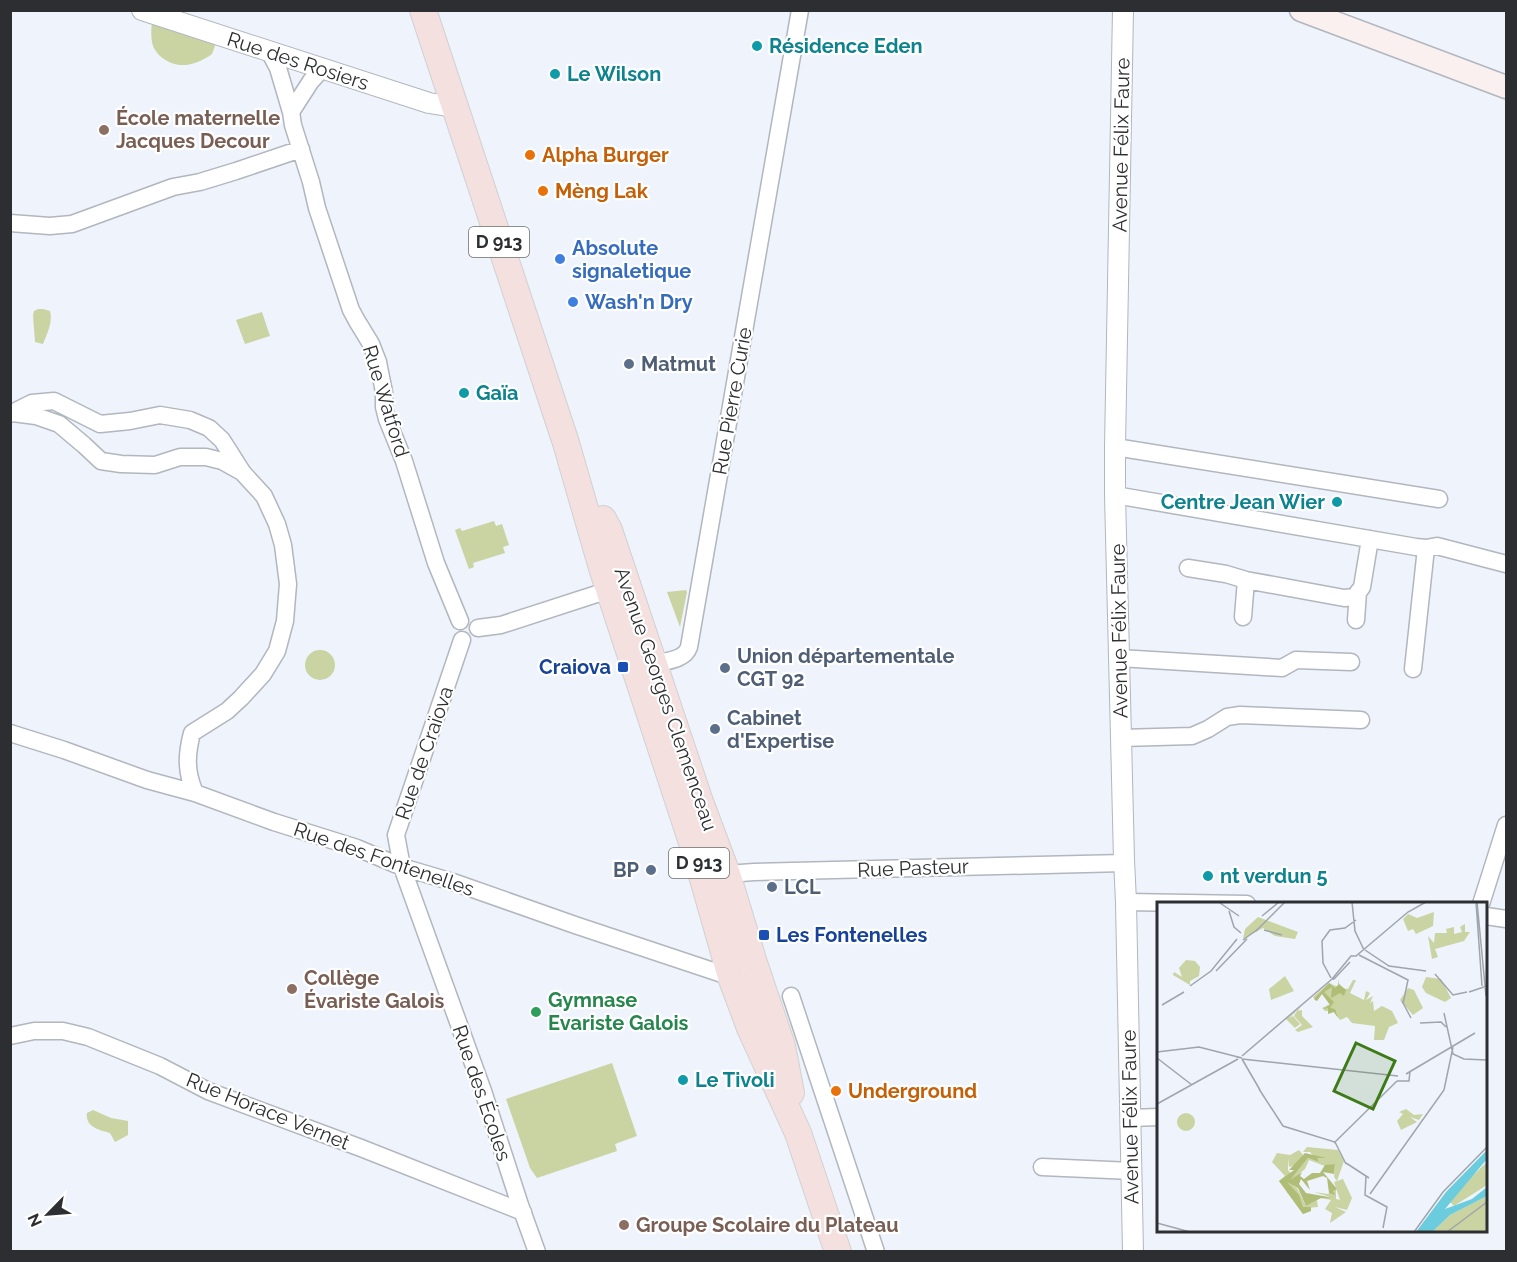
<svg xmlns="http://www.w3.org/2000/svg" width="1517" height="1262" font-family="Raleway,sans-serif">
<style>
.green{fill:#c9d4a2}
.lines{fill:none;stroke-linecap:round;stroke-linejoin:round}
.minor-casing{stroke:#b1b6bf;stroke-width:19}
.tertiary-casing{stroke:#b1b6bf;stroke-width:22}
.secondary-casing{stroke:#b1b6bf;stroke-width:25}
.primary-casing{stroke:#d1d1d2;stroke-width:28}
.minor{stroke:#fff;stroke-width:16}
.tertiary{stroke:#fff;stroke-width:20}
.secondary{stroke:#f9f0ef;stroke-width:22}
.primary{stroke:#f4e0df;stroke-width:26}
.culture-dot{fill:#0f9aa8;stroke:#fff;stroke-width:2}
.education-dot{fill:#8d6e63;stroke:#fff;stroke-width:2}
.food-dot{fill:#e8710a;stroke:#fff;stroke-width:2}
.shop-dot{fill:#3f7fe0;stroke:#fff;stroke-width:2}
.service-dot{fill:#5c6f8a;stroke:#fff;stroke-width:2}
.transit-dot{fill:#1a4fb4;stroke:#fff;stroke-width:2}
.leisure-dot{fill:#2e9e5b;stroke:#fff;stroke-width:2}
.labels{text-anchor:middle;stroke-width:4.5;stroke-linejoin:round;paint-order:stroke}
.shield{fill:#fff;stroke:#6b6d6f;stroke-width:1.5}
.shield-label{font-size:18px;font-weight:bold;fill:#2c2e31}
.culture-label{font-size:20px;font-weight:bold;fill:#0d838f;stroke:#fff;text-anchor:start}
.street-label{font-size:20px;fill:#2c2e31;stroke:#fff}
.education-label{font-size:20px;font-weight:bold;fill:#785e54;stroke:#fff;text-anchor:start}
.food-label{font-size:20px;font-weight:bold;fill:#c56008;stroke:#fff;text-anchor:start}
.shop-label{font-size:20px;font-weight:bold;fill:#366cbe;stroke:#fff;text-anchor:start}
.service-label{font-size:20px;font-weight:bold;fill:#4e5e75;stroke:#fff;text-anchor:start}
.transit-label{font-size:20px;font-weight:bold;fill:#164399;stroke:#fff;text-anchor:end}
.leisure-label{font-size:20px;font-weight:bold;fill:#27864d;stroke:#fff;text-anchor:start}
.inset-road{fill:none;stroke:#a0a4ab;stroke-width:1.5}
.view{fill:#3e7b17;fill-opacity:0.15;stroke:#3e7b17;stroke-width:3}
.inset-edge{fill:none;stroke:#2c2e31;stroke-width:3}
</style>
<rect width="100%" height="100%" fill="#eef3fc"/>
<!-- green -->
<path class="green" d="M152 23 216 43 212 54C195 66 176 71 159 55 156 51 153 48 152 42 151 36 151 29 152 23Z
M38 309H43L50 311C53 322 47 334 43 344L35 342 33 315 34 311Z
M262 312 270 336 245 344 236 320Z
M494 521 496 526 502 524 509 545 503 547 505 553 473 563 474 567 469 569 455 530 460 528 462 531Z
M686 590 687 592 680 627 667 592Z
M305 665a15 15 0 1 1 30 0a15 15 0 1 1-30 0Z
M612 1063 637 1136 615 1144 617 1151 537 1178 530 1168 506 1099Z
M93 1110 111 1118 128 1121V1135L115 1142 110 1133C99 1130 85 1127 87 1113Z"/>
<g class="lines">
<defs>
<path id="minor" d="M270 53 278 68 291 112 293 125 311 182 317 208 351 310 357 321 371 344 378 362 384 392V407L387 419 404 461 436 563 460 621
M291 112 311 81 322 69
M10 223 50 226 72 224 173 187 200 182 236 171 301 149
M13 413 36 416 59 424 84 445 101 461 121 464 155 465 180 457H206L222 461 240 471
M10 414 32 403 54 401 100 424 130 421 160 415 190 420 209 428 222 440 243 473 264 496 277 524 283 545 288 584 285 621 277 651 263 674 241 698 227 711 192 733C186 756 186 772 195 793
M1115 447 1439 499
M1115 495 1416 547 1426 548 1437 546 1506 564
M1188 568 1226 574 1246 580 1344 598 1355 597 1362 587 1370 539
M1243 617 1246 580
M1356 620 1358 592
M478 628 501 625 609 590
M462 640 396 835 402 867 483 1091 520 1205 537 1252
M1119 658 1282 668 1296 660 1351 662
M653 664C666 661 685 660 689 647L800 10
M1413 669 1426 548
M10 733 64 750 147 780 195 793 274 822 357 848 402 867 453 882 575 925 731 977 736 974
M1121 738 1192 736 1208 729 1227 717 1240 715 1361 720
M719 879 727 874 754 872 1124 863
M1126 902 1247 904
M1481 904 1506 825
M1486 916 1506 919
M791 996 876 1252
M10 1036 34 1031H63L88 1037 160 1066 208 1091 361 1148 523 1212
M1131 1118 1158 1117
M1042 1167 1132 1171"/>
<path id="tertiary" d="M142 10 429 103 454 107
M1123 10 1115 447V495L1124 859 1126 902 1133 1252"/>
<path id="secondary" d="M1301 10 1506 87"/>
<path id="primary" d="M423 10 566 443 602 568 697 858 731 977 750 1028 798 1133 838 1252
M603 519 609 530 699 799 727 874 754 963 782 1046 791 1093"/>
</defs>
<!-- minor casing -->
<use href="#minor" class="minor-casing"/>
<!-- tertiary casing -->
<use href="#tertiary" class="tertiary-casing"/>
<!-- secondary casing -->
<use href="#secondary" class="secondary-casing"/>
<!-- primary casing -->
<use href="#primary" class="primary-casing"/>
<!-- minor -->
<use href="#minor" class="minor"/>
<!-- tertiary -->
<use href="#tertiary" class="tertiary"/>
<!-- secondary -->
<use href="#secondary" class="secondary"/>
<!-- primary -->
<use href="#primary" class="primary"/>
</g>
<!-- markers -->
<g class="culture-dot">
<circle cx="757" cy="46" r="6"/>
<circle cx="555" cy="74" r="6"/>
<circle cx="464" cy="393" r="6"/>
<circle cx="1337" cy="502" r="6"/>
<circle cx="1208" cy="876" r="6"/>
<circle cx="683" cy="1080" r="6"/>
</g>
<g class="education-dot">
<circle cx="104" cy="130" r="6"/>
<circle cx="292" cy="989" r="6"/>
<circle cx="624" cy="1225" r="6"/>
</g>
<g class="food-dot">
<circle cx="530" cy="155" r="6"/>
<circle cx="543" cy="191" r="6"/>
<circle cx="836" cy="1091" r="6"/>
</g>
<g class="shop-dot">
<circle cx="560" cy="259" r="6"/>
<circle cx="573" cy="302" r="6"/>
</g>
<g class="service-dot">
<circle cx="629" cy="364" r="6"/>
<circle cx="725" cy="668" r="6"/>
<circle cx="715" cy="729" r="6"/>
<circle cx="651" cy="870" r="6"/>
<circle cx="772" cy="887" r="6"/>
</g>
<g class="transit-dot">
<rect x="617" y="661" width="12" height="12" rx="3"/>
<rect x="758" y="929" width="12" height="12" rx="3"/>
</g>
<circle class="leisure-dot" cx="536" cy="1012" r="6"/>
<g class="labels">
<!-- shield labels -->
<g class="shield">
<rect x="469" y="227" width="60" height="30" rx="4.5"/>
<rect x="669" y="848" width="60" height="30" rx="4.5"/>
</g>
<g class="shield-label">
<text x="499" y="248">D 913</text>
<text x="699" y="869">D 913</text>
</g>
<!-- culture labels -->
<g class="culture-label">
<text x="769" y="53">Résidence Eden</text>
<text x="567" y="81">Le Wilson</text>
<text x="476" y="400">Gaïa</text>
<text x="1325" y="509" text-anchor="end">Centre Jean Wier</text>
<text x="1220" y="883">nt verdun 5</text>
<text x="695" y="1087">Le Tivoli</text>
</g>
<!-- street labels -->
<g class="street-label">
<text transform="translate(298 61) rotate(18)" y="7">Rue des Rosiers</text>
<text transform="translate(1121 145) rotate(-89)" y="7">Avenue Félix Faure</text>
<text transform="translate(386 401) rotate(73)" y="7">Rue Watford</text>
<text transform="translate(732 401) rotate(-80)" y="7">Rue Pierre Curie</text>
<text transform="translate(1119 631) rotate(-91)" y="7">Avenue Félix Faure</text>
<text transform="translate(666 699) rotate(71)" y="7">Avenue Georges Clemenceau</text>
<text transform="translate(424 753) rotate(-71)" y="7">Rue de Craïova</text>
<text transform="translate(384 859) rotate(19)" y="7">Rue des Fontenelles</text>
<text transform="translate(913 868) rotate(-2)" y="7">Rue Pasteur</text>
<text transform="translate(482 1093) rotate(71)" y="7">Rue des Écoles</text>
<text transform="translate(268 1111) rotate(22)" y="7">Rue Horace Vernet</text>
<text transform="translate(1130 1117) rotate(-91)" y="7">Avenue Félix Faure</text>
</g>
<!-- education labels -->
<g class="education-label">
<text x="116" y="125">École maternelle<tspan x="116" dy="23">Jacques Decour</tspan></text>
<text x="304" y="985">Collège<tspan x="304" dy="23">Évariste Galois</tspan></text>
<text x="636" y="1232">Groupe Scolaire du Plateau</text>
</g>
<!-- food labels -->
<g class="food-label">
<text x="542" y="162">Alpha Burger</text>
<text x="555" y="198">Mèng Lak</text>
<text x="848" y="1098">Underground</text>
</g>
<!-- shop labels -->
<g class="shop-label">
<text x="572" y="255">Absolute<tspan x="572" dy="23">signaletique</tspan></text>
<text x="585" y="309">Wash'n Dry</text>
</g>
<!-- service labels -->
<g class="service-label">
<text x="641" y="371">Matmut</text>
<text x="737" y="663">Union départementale<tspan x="737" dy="23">CGT 92</tspan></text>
<text x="727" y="725">Cabinet<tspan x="727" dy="23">d'Expertise</tspan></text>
<text x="639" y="877" text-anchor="end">BP</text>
<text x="784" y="894">LCL</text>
</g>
<!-- transit labels -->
<g class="transit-label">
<text x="611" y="674">Craiova</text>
<text x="776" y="942" text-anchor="start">Les Fontenelles</text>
</g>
<!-- leisure labels -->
<g class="leisure-label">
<text x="548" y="1007">Gymnase<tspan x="548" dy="23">Evariste Galois</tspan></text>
</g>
</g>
<!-- overview -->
<g transform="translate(1157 902)">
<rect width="330" height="330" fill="#eef3fc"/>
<path d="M277 10 276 24 259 32 256 27 251 29 246 17 251 12 260 16ZM101 15 141 30 138 37 118 34 106 26 86 37 88 27ZM308 22V30H313L307 39 278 47 281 55 275 57 271 34 277 41 278 31H290L289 27 297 25V32L305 30 303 25ZM29 58 38 59 43 65 42 74 33 79V83L16 73 17 70 25 75 22 66ZM128 74 137 89 114 98 112 87ZM269 75 284 77 294 96 288 100 269 91 265 85ZM181 77 183 86 191 87 196 78H199L193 91 207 98 209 89 213 91 209 98 216 94 213 101 216 99 217 109 225 104 235 109 241 121 232 125 227 138H217L218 124 195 121 190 115 183 118 176 109H168L165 106 173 102 165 91 159 99 156 95 172 81 181 85ZM251 86 257 88 266 106 256 113 243 98ZM143 106 141 109 145 108V114L156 125 141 130 138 128 145 123 137 114 140 109 132 116 136 114 143 122 138 126 129 117ZM249 207 257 213 266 212 262 218 253 215 260 220 244 228 240 219 246 212 242 210ZM20 220a9 9 0 1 1 18 0a9 9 0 1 1-18 0ZM150 245 181 248 187 259 180 279 177 275 178 262 168 264 152 258 148 267 132 280 140 286 149 304 160 298 161 305 149 306 153 309 146 312 122 279 128 274 115 260 120 251 133 253 142 248 146 253 142 262 132 265 131 256V268L136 274 151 256 162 260 153 250H146ZM330 260V283L297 304 293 300 307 282ZM186 277 195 296 190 308 178 305 189 310 173 321 175 311 168 307 174 298 163 296H176L157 290 171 292 179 287V297L183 298 177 280ZM330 294V330H275L293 313Z" fill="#c9d4a2"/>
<path d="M172 81 178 86 182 82 189 88 187 94 183 91 174 96 175 85 167 90 177 100 173 106 178 107 181 116 177 110 171 112V106L166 107 173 103 165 92 160 99 157 97ZM148 251 169 256H160L162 260 151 256 133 278 145 270 143 274 147 277 155 271H163L168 263 178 262 177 272 166 270 180 287 176 289 178 293 172 291 170 276 166 274 150 279 153 288 144 277 142 282 149 291 177 296H164L149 304 141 286 130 280 142 293 146 305H154V309L146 312 122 279 137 268H132Z" fill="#afbd76"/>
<path d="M330 248V257L288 307 315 297 330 285V294L293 313 275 330H259L289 290Z" fill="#6bccdd"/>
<path class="inset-road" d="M195 0 198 29 207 48M319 0 325 84M320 0 329 94M63 1 82 14M72 9 77 25 84 31M105 14 122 0M107 28 125 33M99 29 128 0M86 38 101 27M208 48 232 64 269 69M202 53 251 78 246 102M193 60 177 77H175L194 54H199L251 10 269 0M59 69 90 37M278 72 296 93 310 90M174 76 166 61 165 39 173 28 188 26 199 18M33 84 54 69 80 37M312 90 330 84M245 99 254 116M5 103 27 90M287 111 296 152 307 157 330 158M263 121 284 120 289 125M0 150 42 145 85 156 80 155M85 154 175 77M0 156 35 183M85 157 241 174M85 157 103 188M249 172 318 131M240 179H252L253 169M102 187 126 224 178 240 189 262M0 202 81 157M177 241 240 179M189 261 212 276M209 274 208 293 230 305 226 326M213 292 287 188 296 145M0 321 33 330M257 330 286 290 330 245M290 330 330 300"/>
<path class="view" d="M199 141 238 159 216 207 177 189Z"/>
<rect width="330" height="330" class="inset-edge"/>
</g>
<!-- border -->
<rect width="1517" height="1262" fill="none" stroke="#2c2e31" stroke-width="24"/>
<!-- north arrow -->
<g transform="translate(48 1214) rotate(245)" stroke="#ffffff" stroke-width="4.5" paint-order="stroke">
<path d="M0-4.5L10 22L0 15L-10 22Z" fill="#2c2e31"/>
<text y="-9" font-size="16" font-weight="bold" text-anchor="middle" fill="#2c2e31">N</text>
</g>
</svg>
